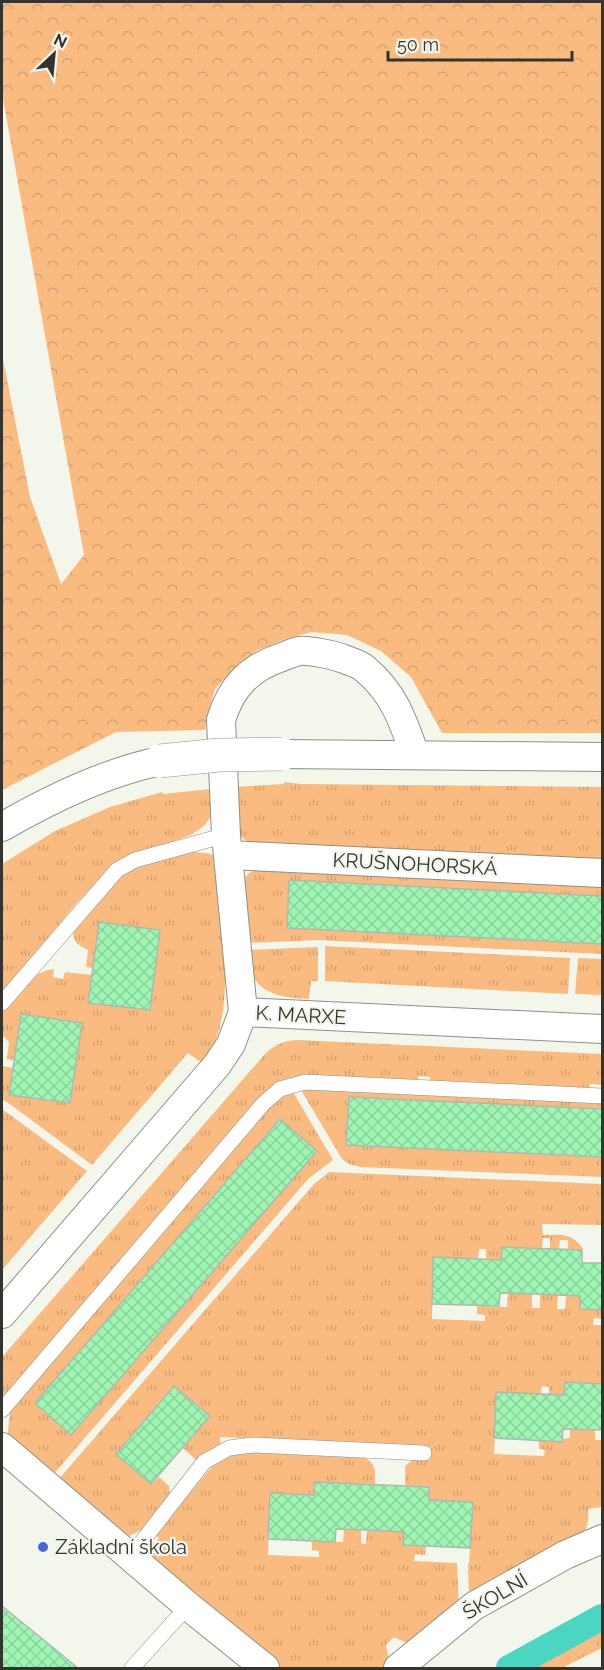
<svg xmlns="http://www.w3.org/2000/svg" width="604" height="1670" font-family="Raleway,sans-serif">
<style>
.grass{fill:url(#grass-tufts)}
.forest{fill:url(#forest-crowns)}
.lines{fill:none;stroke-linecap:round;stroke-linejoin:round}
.canal{stroke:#4ad6c0;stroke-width:26}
.building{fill:url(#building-cross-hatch);stroke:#afb9b1;stroke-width:1.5}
.service-casing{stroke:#8d9186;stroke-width:16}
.minor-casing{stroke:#8d9186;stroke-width:30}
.service{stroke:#fff;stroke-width:15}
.minor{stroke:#fff;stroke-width:28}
.tertiary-bridge-casing{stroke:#8d9186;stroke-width:34;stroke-linecap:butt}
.tertiary-bridge{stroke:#fff;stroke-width:33}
.poi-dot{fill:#4667da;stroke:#f3f7eb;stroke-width:2}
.labels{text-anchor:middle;stroke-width:4.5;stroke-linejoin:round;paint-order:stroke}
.street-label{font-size:20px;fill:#33342f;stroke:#f3f7eb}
.poi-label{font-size:20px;fill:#33342f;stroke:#f3f7eb;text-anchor:start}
</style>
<defs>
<pattern id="grass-tufts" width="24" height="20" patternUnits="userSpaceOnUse" patternTransform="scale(1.5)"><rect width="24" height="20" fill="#fabb80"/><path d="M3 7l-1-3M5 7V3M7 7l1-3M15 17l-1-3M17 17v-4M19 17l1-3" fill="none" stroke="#d7a16f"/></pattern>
<pattern id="forest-crowns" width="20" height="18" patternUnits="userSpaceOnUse" patternTransform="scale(1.5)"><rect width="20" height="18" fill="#fabb80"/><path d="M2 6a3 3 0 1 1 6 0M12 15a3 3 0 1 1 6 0" fill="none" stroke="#d7a16f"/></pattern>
<pattern id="building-cross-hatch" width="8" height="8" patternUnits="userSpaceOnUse" patternTransform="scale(1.5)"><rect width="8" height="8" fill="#9ef5b4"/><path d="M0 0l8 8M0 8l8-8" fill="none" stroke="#89d39b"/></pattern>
</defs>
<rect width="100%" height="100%" fill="#f3f7eb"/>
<!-- grass -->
<path class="grass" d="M284 782 301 784 602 787V865L255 846 245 840 237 833 233 787 284 784Z
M210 789 212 815 205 825 191 835 128 857 97 882 76 904 2 992V864L55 831 110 807 162 792 163 794Z
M184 851 206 853 214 855C219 907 235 991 216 1039 213 1048 207 1056 202 1063L188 1053 92 1165 7 1102 2 1100V1066L13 1068 10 1095 70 1103 82 1023 21 1014 14 1060 7 1059 9 1042 2 1035V1013C17 995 29 972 54 969L53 977 63 979 65 972 92 975 89 1003 150 1010 160 930 93 968 86 967 88 950C77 944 73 943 73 929 89 911 105 887 125 873 142 862 164 858 184 851Z
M262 866 602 880V954L319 940 246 943 243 879 249 873Z
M325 946 570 958 568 994 325 981Z
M318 947V981H311L309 999C288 998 261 996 252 974 249 967 248 958 247 950Z
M578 958 602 959V995L575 994Z
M296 1040 602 1054V1085L590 1084 589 1090 430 1082V1077L418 1076V1081L313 1077 262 1097 2 1398V1357L265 1054C274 1045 283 1041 296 1040Z
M316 1088 602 1101V1177L360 1167 349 1164 342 1159 301 1090Z
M293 1092 333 1160 308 1179 53 1475 10 1447 8 1432 10 1409 268 1108 280 1098Z
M2 1109 87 1171 2 1270V1129L3 1116 2 1115Z
M329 1172 602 1184V1225L542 1224 543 1235C561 1235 572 1232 583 1249L582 1250 568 1249V1240H560L559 1249 550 1248V1238H543L542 1248 502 1247 501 1260 486 1259V1249H479L478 1259 433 1258 432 1319 485 1321V1315L477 1314V1306L507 1307 508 1294H532V1308H540V1295H558L557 1309H565L566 1296H580V1309L602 1310V1319L594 1318 593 1325H602V1384L565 1382 564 1395H549V1387L542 1386 541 1394 497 1392 494 1454 544 1456 545 1450 539 1449V1441L570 1438V1429L595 1430V1440H602V1509L601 1507 588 1509C589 1520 588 1527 582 1536L469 1600 468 1564 469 1563 473 1502 429 1500V1487L405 1485V1466L412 1460H430L431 1447 220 1437 221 1447 197 1461 183 1448 210 1416 174 1386 116 1454 152 1484 159 1477 169 1486 170 1496 141 1530 129 1536 58 1480 314 1184Z
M255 1452 364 1457C377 1465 375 1470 375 1484L315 1482 314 1495 270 1493 268 1555 319 1557V1551L312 1550V1541L343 1542 344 1529 361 1530V1544H366L367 1530 404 1532 403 1545 426 1546 425 1555 415 1554 414 1561 457 1563 459 1607 407 1643 394 1637 386 1645 389 1660 386 1668H276L150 1555 154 1544 159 1538 155 1535 214 1464C227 1456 239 1453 255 1452Z
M602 1631V1648L562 1668H534Z"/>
<!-- forest -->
<path class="forest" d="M2 2H602V733H442L411 677 381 651 347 635 312 632 285 639 256 651 229 674 215 689 208 714 205 730 116 732 2 790V354L30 497 61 584 84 555 2 93Z"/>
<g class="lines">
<!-- canal -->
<path class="canal" d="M509 1668 602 1617"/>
</g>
<!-- building -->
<path class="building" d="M289 880 603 896V944L287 928Z
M99 922 160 930 150 1010 88 1003Z
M21 1014 82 1023 70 1103 9 1095Z
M349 1097 603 1109V1157L346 1145Z
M280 1119 317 1151 71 1435 35 1403Z
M502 1247 582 1250V1263H603V1310L580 1309V1296L532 1294 500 1293 499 1306 432 1304 433 1257 501 1260Z
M565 1382 603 1384V1430L563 1429 562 1442 494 1438 496 1392 564 1395Z
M174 1386 210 1416 151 1484 116 1454Z
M314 1482 429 1487V1500L473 1502 470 1548 403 1545 404 1532 367 1530 336 1529 335 1542 268 1539 270 1493 314 1495Z
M2 1606 78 1668H2Z"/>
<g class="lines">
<defs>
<path id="service" d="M2 1003 117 870 135 860 226 835
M2 1410 263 1104 280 1089 305 1082 602 1096
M130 1557 204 1462 229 1448 252 1445 424 1453
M132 1668 188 1606"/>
<path id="minor" d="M282 754 602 757
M2 827C50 799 104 773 160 761
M228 855 602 873
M243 1012 602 1029
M2 1314 217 1065 231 1044 243 1012 226 835 221 720C231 687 249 668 282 657 287 655 294 652 299 651 310 650 334 655 344 659 351 662 360 664 365 669 394 693 403 721 415 755
M2 1447 188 1606 265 1668
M398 1668 474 1606 565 1555 602 1539"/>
</defs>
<!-- service casing -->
<use href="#service" class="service-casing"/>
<!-- minor casing -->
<use href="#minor" class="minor-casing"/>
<!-- service -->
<use href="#service" class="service"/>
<!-- minor -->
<use href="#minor" class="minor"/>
<defs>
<path id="tertiary-bridge" d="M160 761 219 755 282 754"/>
</defs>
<!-- tertiary-bridge casing -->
<use href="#tertiary-bridge" class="tertiary-bridge-casing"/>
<!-- tertiary-bridge -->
<use href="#tertiary-bridge" class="tertiary-bridge"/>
</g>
<!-- markers -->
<circle class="poi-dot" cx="43" cy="1547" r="6"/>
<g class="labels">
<!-- street labels -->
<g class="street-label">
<text transform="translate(415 864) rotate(3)" y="7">KRUŠNOHORSKÁ</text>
<text transform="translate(301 1015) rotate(3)" y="7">K. MARXE</text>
<text transform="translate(495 1596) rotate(-31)" y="7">ŠKOLNÍ</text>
</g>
<!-- poi labels -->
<g class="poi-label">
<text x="55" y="1554">Základní škola</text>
</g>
</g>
<!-- border -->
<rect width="604" height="1670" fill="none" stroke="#33342f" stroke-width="6"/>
<!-- north arrow -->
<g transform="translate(54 54) rotate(26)" stroke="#f3f7eb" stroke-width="4.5" paint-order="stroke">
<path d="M0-4.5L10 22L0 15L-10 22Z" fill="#33342f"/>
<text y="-9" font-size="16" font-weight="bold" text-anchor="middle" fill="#33342f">N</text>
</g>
<!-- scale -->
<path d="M388 51v9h184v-9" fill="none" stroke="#33342f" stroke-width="3"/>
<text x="397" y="51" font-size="18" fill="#33342f" stroke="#f3f7eb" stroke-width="4.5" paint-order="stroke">50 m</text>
</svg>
